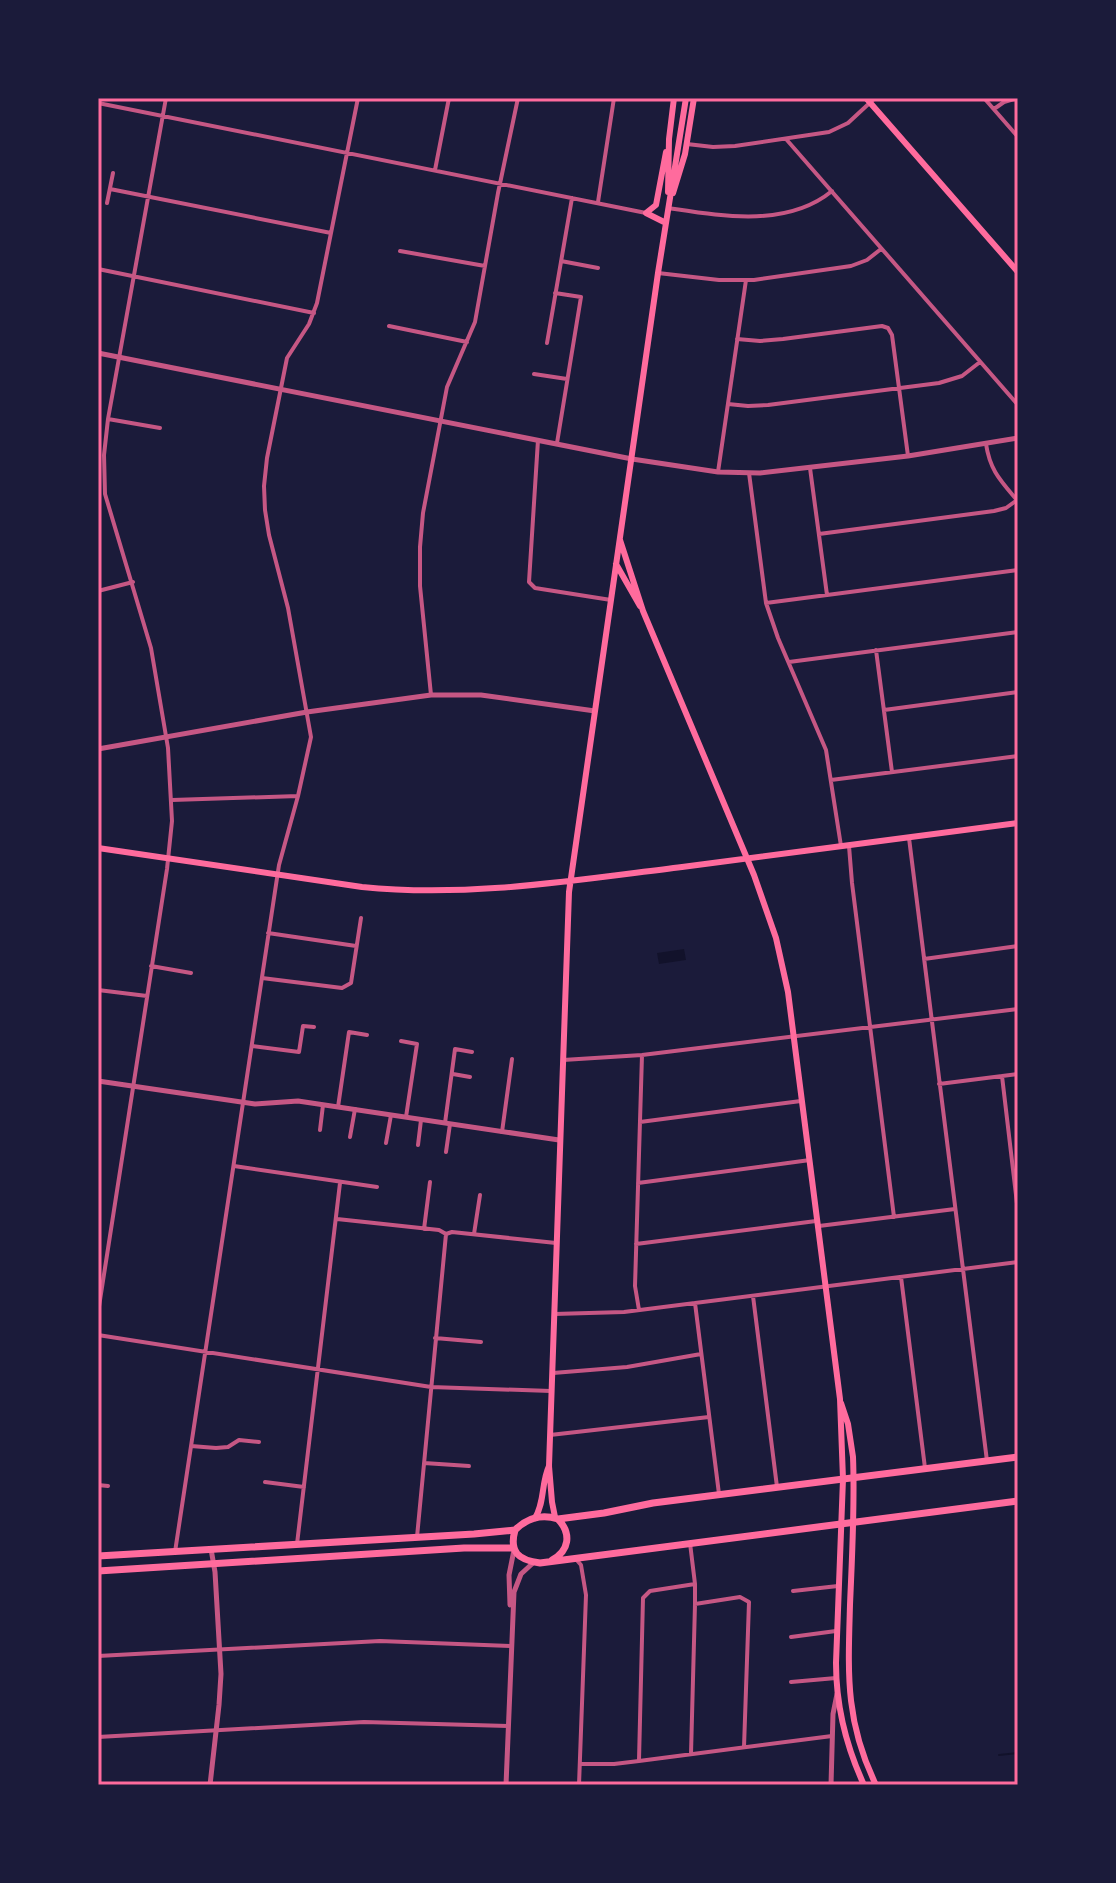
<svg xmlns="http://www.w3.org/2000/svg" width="1116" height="1883" font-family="'Archivo Narrow',sans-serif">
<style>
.water{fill:#12122b}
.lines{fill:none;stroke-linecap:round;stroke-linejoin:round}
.stream{stroke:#12122b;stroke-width:2}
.minor{stroke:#c65784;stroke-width:4}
.tertiary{stroke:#c65784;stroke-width:5}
.secondary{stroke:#ff6b9d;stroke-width:6}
.primary{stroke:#ff6b9d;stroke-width:7}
.neatline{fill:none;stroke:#ff6b9d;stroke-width:3}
</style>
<rect width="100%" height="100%" fill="#1b1b3a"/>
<!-- water -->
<path class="water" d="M684 949 686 960 659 964 657 953Z"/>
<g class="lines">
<!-- stream -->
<path class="stream" d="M999 1755 1018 1753"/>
<!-- minor -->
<path class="minor" d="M984 98 1018 137
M98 103 646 213
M994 109 1004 102 1018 98
M786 139 1018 405
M687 144 713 147 735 146 829 132 848 123 875 98
M435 170 449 98
M110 189 331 233
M598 202 614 98
M107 203 113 173
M668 208C721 216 787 228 832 191
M400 251 485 266
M561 261 598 268
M98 269 314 313
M658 273 719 280H754L851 266 867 260 881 249
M555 293 581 297 557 443
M389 326 467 342
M737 339 760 341 783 339 882 326 888 328 892 335 908 456
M547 343 572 198
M534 374 567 379
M728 404 748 406 768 405 939 383 962 376 980 362
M108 419 160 428
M538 440 529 582 535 588 611 600
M986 444C990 470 1000 480 1016 499
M810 468 827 595
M718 472 746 280
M749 473 766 603 778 638 826 750 841 846
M819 534 994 511 1006 508 1017 500
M98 591 133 582
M766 603 1018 570
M876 650 892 772
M789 662 1018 632
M431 695 420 586V547L423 513 447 387 475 322 498 193 518 98
M884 710 1018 692
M831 780 1018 756
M172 800 298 796
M909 838 987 1461
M849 846 852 883 894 1217
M268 933 356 946
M924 959 1018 946
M151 966 191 973
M262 978 342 988 351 983 361 918
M98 990 147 996
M401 1041 417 1044 406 1117
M252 1046 299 1052 303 1026 314 1027
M563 1060 642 1055 1018 1009
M453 1074 470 1077
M1002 1076 1018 1212
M939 1084 1018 1074
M338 1107 349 1032 367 1035
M640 1122 801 1101
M445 1123 455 1049 472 1052
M320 1130 323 1105
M502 1132 512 1059
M350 1137 355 1109
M386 1143 391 1115
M418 1145 421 1120
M446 1152 450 1124
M234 1166 377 1187
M638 1183 810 1160
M337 1219 439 1230 446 1234 452 1232 556 1243
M819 1226 955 1209
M424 1229 430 1182
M474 1234 480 1195
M636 1244 816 1221
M901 1277 925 1468
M753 1296 777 1487
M695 1303 719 1494
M639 1310 635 1286 642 1055
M98 1313 167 869 172 821 168 748 151 648 105 494 104 455 108 419 166 98
M554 1314 624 1312 1018 1262
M98 1335 431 1387 551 1391
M435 1338 481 1342
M553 1373 627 1367 701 1354
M550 1435 709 1417
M191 1446 216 1448 228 1447 239 1440 259 1442
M424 1463 469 1466
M265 1482 304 1487
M98 1485 108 1486
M417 1537 446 1234
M690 1543 695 1584V1604L691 1754
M297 1544 340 1183
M175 1552 279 865 298 796 311 737 288 608 269 535 265 510 264 486 267 458 287 358 309 324 317 303 358 98
M575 1558 581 1565 586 1595 579 1785
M793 1591 838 1586
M695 1604 740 1597 749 1602 744 1747
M791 1637 836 1631
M98 1656 380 1641 511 1646
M791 1682 836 1678
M98 1737 364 1722 508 1726
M639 1760 643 1598 650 1591 695 1584
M580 1764H614L639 1761 832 1736"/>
<!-- tertiary -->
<path class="tertiary" d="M98 353 632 459 718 472 760 473 908 456 1018 438
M98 749 307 712 431 695H481L595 711
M98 1081 255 1104 298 1101 559 1140
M510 1605 509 1575 514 1550
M210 1785 219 1705 221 1674 215 1572 211 1549
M506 1785 514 1592 521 1574 533 1563
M831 1785 833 1714 837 1694"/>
<!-- secondary -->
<path class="secondary" d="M866 98 1018 272
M666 152 656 205 646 213 666 223
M668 192 669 139 674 98
M673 193 685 154 694 98
M620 540 643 611 754 875 776 938 788 992 840 1399 843 1479 836 1663C836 1706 846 1746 864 1785
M616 564 640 606
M98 848 362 887C469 898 576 880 682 867 794 852 906 838 1018 823
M841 1403 848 1424 853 1457C855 1506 852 1556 850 1605 848 1674 845 1721 876 1785
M555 1517 552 1502 549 1466 569 892 658 273 686 98
M535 1518C545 1502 541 1483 549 1466"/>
<!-- primary -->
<path class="primary" d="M558 1519 604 1513 653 1503 1018 1457
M98 1556 474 1534 515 1530
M552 1560C569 1551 572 1534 558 1519 542 1514 527 1518 515 1530 509 1552 518 1560 540 1563L1018 1501
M98 1571 464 1548H514"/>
</g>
<!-- border -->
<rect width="1116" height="1883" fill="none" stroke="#1b1b3a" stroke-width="200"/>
<rect x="100" y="100" width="916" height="1683" class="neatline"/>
</svg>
